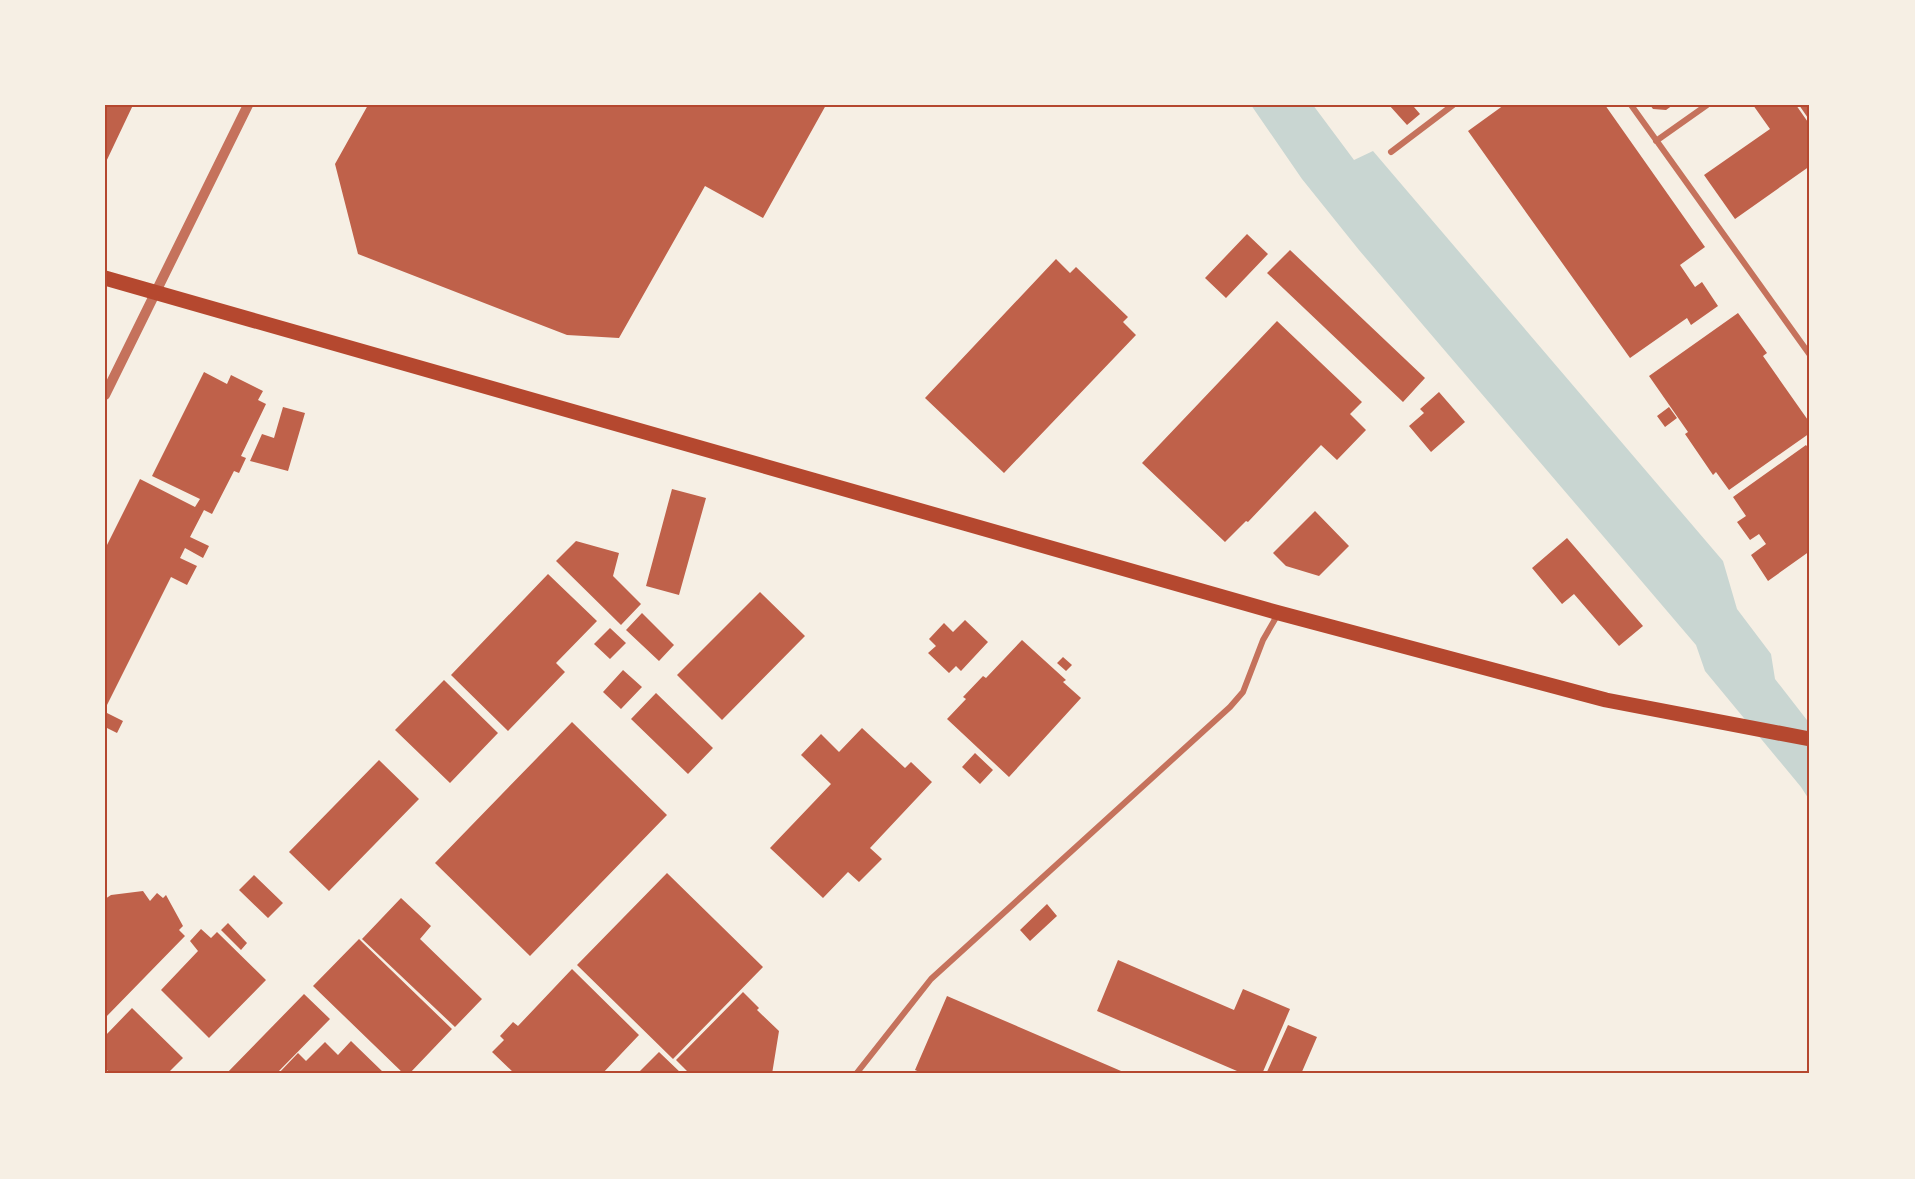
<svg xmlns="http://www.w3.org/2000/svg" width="1915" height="1179" font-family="Karla,sans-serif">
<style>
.water{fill:#c9d6d2}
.building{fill:#bf614a}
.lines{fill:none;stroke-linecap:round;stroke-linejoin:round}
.minor{stroke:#c5725c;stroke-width:6}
.tertiary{stroke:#c5725c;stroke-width:10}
.primary{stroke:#b5482f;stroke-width:15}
.neatline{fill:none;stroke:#b5482f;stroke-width:2}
</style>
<rect width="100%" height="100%" fill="#f6efe4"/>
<!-- water -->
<path class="water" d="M1251 105H1313L1354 160 1373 151 1723 561 1737 609 1771 654 1775 679 1810 724V801L1801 787 1705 671 1696 645 1359 250 1302 179Z"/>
<!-- building -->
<path class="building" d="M105 105H133L105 164Z
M368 105H826L763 218 705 186 619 338 567 335 358 254 335 164Z
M1389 105H1416L1414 107 1420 114 1407 125Z
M1504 105H1605L1705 247 1680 265 1695 287 1702 282 1718 306 1691 325 1687 318 1630 358 1468 131Z
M1650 105H1673L1666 110 1653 109Z
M1753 105H1796L1810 125V166L1735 219 1704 175 1770 129Z
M1799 105H1810V121Z
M1247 234 1268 254 1226 298 1205 278Z
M1290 250 1425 378 1403 402 1267 273Z
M1056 259 1070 273 1076 267 1128 317 1123 322 1136 335 1004 473 925 398Z
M1738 313 1767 353 1763 356 1810 423V433L1729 490 1716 472 1713 475 1685 434 1688 432 1649 376Z
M1277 321 1362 402 1350 414 1366 430 1337 460 1321 445 1248 522 1246 521 1225 542 1142 463Z
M204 372 227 384 231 375 263 391 258 400 266 404 241 456 246 458 239 473 234 471 212 514 204 510 190 537 209 546 203 558 185 548 180 558 197 566 187 585 171 577 105 709V549L140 479 195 507 200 499 152 476Z
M1439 392 1465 422 1431 452 1409 426 1424 413 1420 409Z
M283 407 305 413 288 471 250 461 262 434 274 438Z
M1669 407 1677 418 1665 427 1657 416Z
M1806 445 1810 450V551L1768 581 1751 555 1766 544 1759 534 1750 540 1737 522 1746 516 1733 497Z
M672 489 706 498 679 595 646 586Z
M1315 511 1349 546 1319 576 1286 566 1273 553Z
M1567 538 1643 626 1619 646 1574 594 1562 604 1532 568Z
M576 541 619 553 613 576 641 604 621 625 556 561Z
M548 574 597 621 556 663 565 672 508 731 451 675Z
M760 592 805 636 722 720 677 675Z
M642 613 674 645 659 661 626 630Z
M965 620 988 642 961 671 956 666 949 673 928 653 936 646 929 639 944 623 953 632Z
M610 628 626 643 610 659 594 644Z
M1022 640 1066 680 1063 682 1081 698 1009 777 947 719 966 699 963 697 983 676 986 678Z
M1063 657 1072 665 1066 671 1057 663Z
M623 670 642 687 621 709 603 692Z
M444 680 498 733 450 783 395 730Z
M656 693 713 748 688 774 631 719Z
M105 712 123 721 117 733 105 727Z
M572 722 667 815 530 956 435 863Z
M862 728 905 768 911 762 932 782 870 848 882 859 859 882 848 872 823 898 770 848 831 784 801 755 821 734 839 752Z
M975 753 993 770 980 784 962 767Z
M379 760 419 799 329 891 289 852Z
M667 873 763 967 673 1059 577 965Z
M254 875 283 903 268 918 239 890Z
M143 891 150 901 157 893 163 898 166 895 183 926 179 930 185 936 105 1018V899L111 895Z
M401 898 431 926 420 939 482 999 455 1027 362 939Z
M1047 904 1057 916 1030 941 1020 930Z
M228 923 247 943 241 950 221 930Z
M201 929 211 938 217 932 266 980 209 1038 161 990 198 951 190 941Z
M359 939 452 1029 409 1074H404L313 986Z
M1118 960 1234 1010 1243 989 1290 1009 1262 1074H1244L1097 1011Z
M572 969 639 1035 602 1074H515L492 1052 504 1040 500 1036 513 1022 518 1026Z
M743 992 759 1008 757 1010 779 1031 772 1074H690L676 1060Z
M304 994 330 1019 276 1074H226Z
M947 996 1128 1074H924L915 1070Z
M132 1008 183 1058 167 1074H111L105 1068V1036Z
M1288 1025 1317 1037 1301 1074H1266Z
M351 1041 385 1074H278L298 1053 306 1061 325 1042 338 1055Z
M659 1052 682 1074H637Z"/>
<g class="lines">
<!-- minor -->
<path class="minor" d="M1631 105 1810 355
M1656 141 1707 105
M1391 152 1453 105
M856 1074 931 979 1230 707 1243 692 1263 640 1278 614"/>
<!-- tertiary -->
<path class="tertiary" d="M105 395 248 105"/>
<!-- primary -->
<path class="primary" d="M105 278 1279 613 1606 700 1810 739"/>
</g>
<!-- border -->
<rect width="1915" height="1179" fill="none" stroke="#f6efe4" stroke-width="213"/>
<rect x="106" y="106" width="1702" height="966" class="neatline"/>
</svg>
